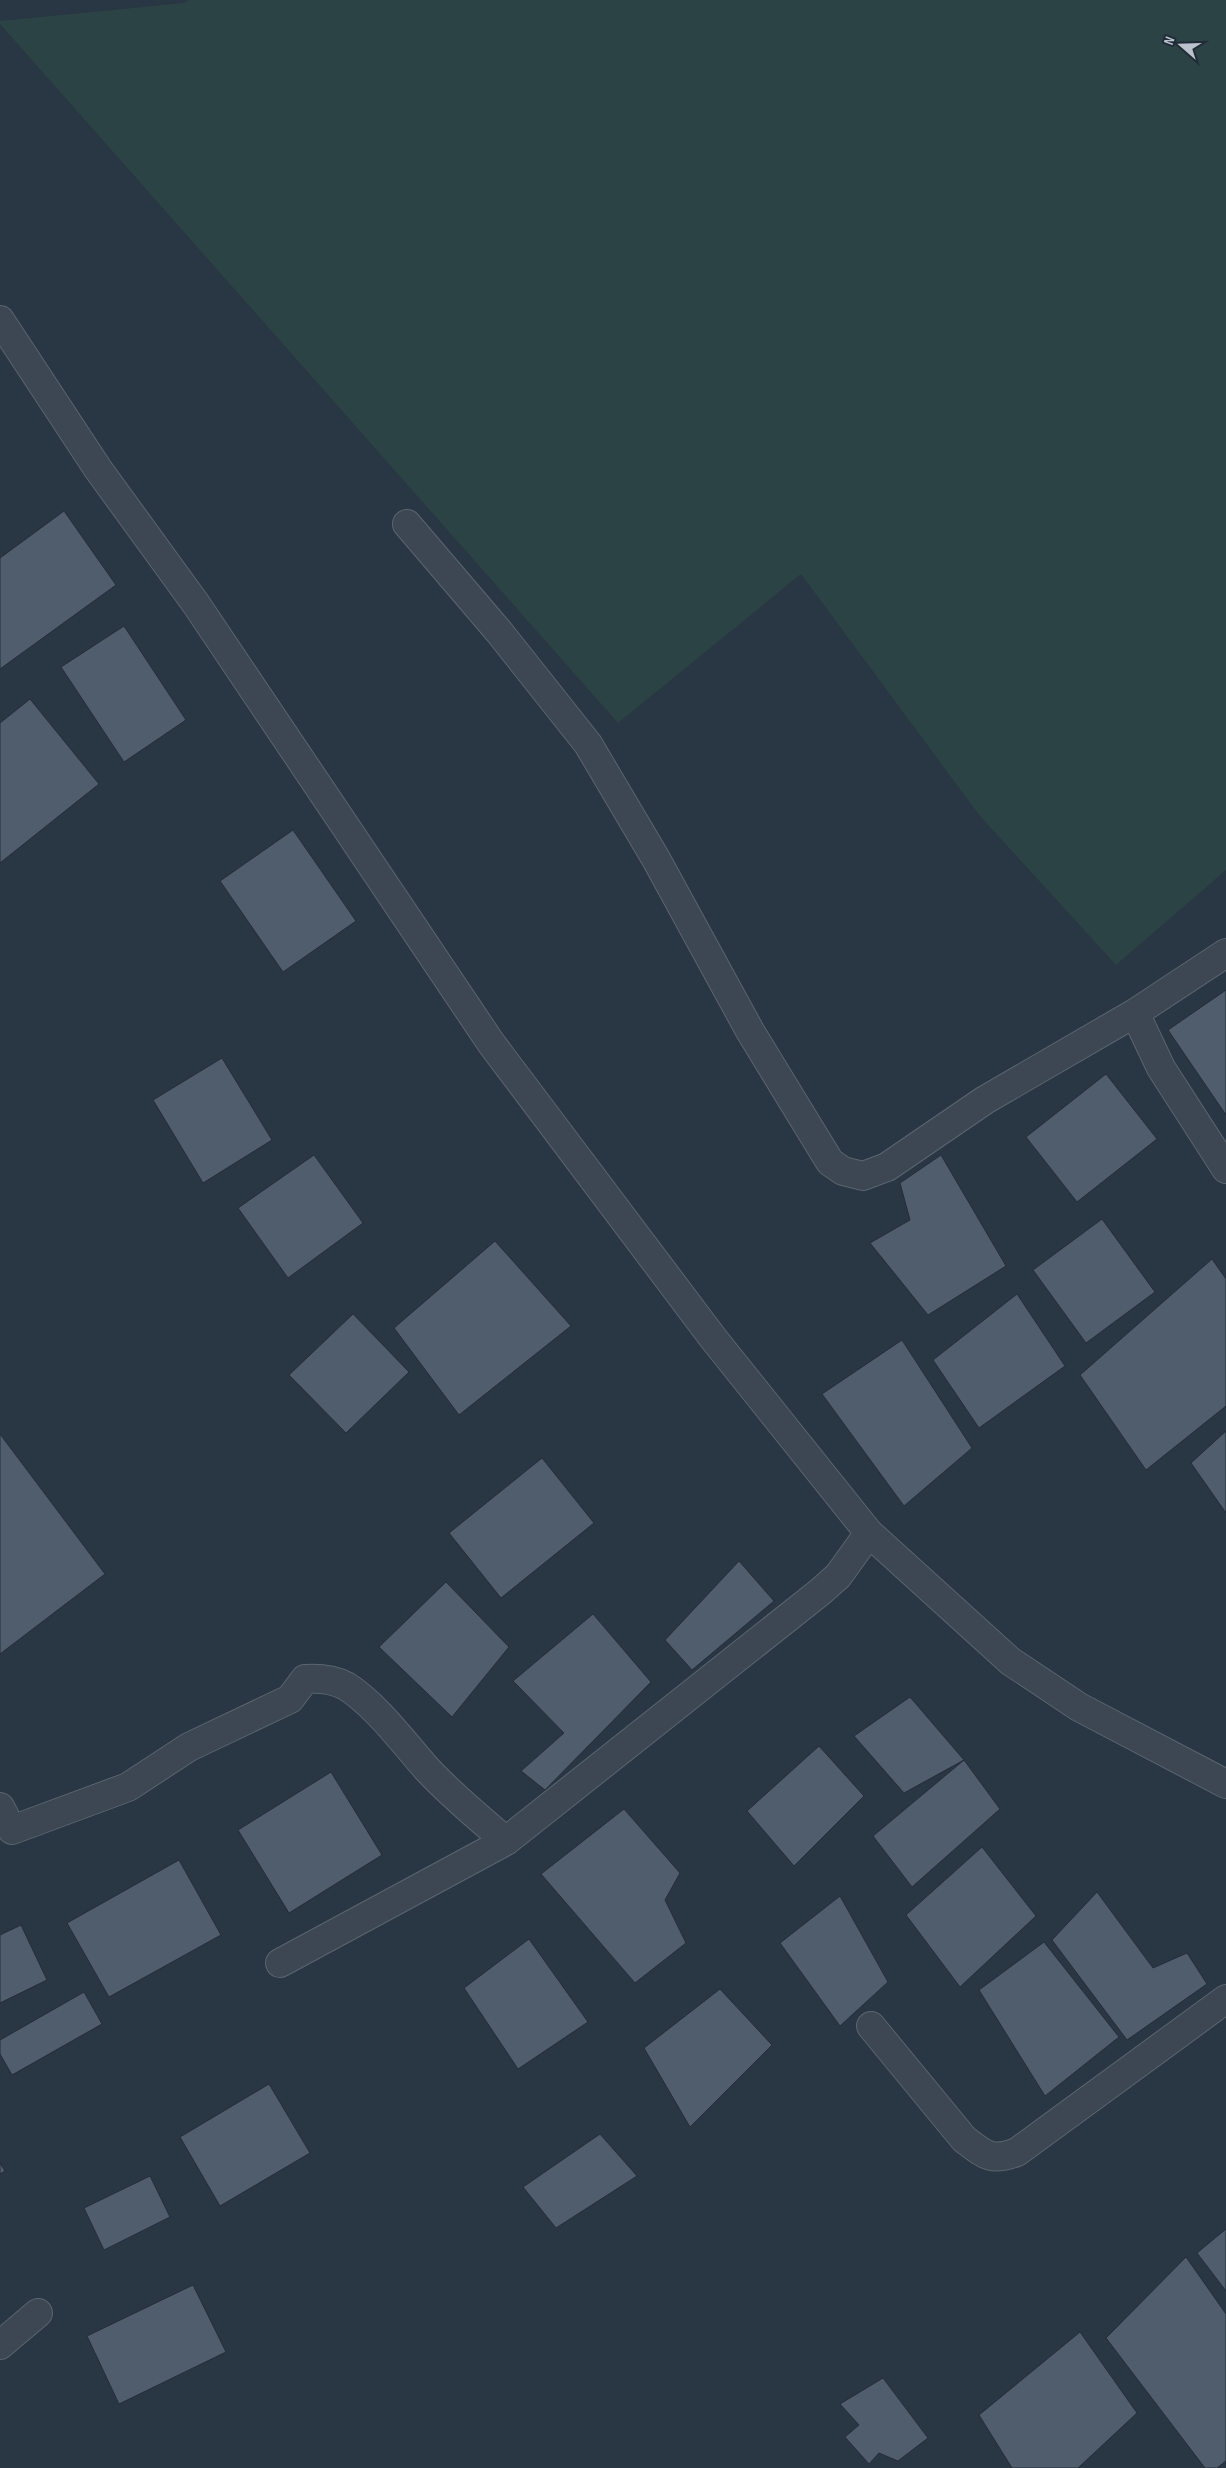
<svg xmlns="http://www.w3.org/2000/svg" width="1226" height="2468" font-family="'Sofia Sans Condensed',sans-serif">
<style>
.green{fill:#2b4344}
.building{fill:#4f5d6c;stroke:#232e3a}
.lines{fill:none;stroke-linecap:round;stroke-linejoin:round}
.minor-casing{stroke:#5b6570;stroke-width:30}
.minor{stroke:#3d4753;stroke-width:28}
</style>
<rect width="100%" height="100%" fill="#293643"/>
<!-- green -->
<path class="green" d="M189 0H1226V870L1116 965 979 815 801 574 618 723 0 24V21L184 3Z"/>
<!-- building -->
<path class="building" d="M64 511 116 585 0 669V558Z
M124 626 186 720 124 762 61 667Z
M30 699 99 784 0 863V723Z
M293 830 356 921 283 972 220 881Z
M1226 990V1115L1168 1030Z
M222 1058 272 1140 203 1183 153 1100Z
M1106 1074 1157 1139 1077 1202 1026 1137Z
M314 1155 363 1223 288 1278 238 1208Z
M941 1155 1006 1266 928 1315 870 1243 910 1220 900 1183Z
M1102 1219 1155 1292 1086 1343 1033 1270Z
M495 1241 571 1326 459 1415 394 1328Z
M1212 1259 1226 1279V1406L1146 1470 1080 1375Z
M1017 1294 1065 1366 979 1428 933 1360Z
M353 1314 409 1372 346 1433 289 1375Z
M902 1340 972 1448 904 1506 822 1394Z
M1226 1431V1513L1191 1463Z
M0 1434 105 1574 0 1654Z
M542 1458 594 1523 501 1598 449 1533Z
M739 1561 774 1601 692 1670 665 1640Z
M446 1582 509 1647 452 1717 379 1647Z
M593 1614 651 1682 545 1790 521 1771 564 1733 513 1681Z
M910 1697 964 1760 904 1793 854 1736Z
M819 1746 864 1796 794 1866 747 1811Z
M964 1760 1000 1809 912 1887 873 1836Z
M331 1772 382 1855 289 1913 238 1830Z
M624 1809 680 1873 665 1900 686 1943 635 1983 541 1874Z
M982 1847 1036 1916 960 1987 906 1915Z
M179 1860 221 1935 109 1997 67 1923Z
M1097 1892 1153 1968 1187 1953 1207 1984 1127 2040 1052 1940Z
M840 1896 888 1982 840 2026 780 1943Z
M21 1925 47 1980 0 2003V1935Z
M529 1939 588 2022 518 2069 464 1988Z
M1044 1942 1119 2037 1045 2096 979 1990Z
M720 1989 772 2045 690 2127 644 2048Z
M84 1992 102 2024 12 2075 0 2054V2040Z
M269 2084 310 2153 220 2206 180 2137Z
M600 2134 637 2176 556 2228 523 2187Z
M0 2163 5 2171 0 2174Z
M150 2176 170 2217 104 2250 84 2208Z
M1226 2229V2291L1197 2253Z
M1186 2257 1226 2314V2461L1217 2468H1205L1106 2338Z
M193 2285 226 2352 119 2404 87 2336Z
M1080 2332 1137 2413 1078 2468H1012L979 2415Z
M883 2378 928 2438 898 2461 879 2453 869 2464 845 2437 859 2425 840 2404Z"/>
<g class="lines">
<defs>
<path id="minor" d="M0 320 98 469 196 604 491 1043 713 1338 869 1533 1010 1661 1079 1707 1226 1784
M407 524 500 633 588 744 656 859 750 1031 830 1162 843 1171 863 1176 887 1167 985 1100 1135 1013 1161 1068 1226 1169
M1135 1013 1226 953
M0 1807 12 1830 128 1787 189 1747 290 1699 305 1679C320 1678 333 1679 346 1686 375 1704 404 1743 427 1769 451 1795 479 1818 506 1841
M280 1963 506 1841 820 1592 838 1576 869 1533
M871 2026 964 2139C985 2155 991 2162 1017 2152L1226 1999
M0 2345 38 2313"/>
</defs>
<!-- minor casing -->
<use href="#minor" class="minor-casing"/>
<!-- minor -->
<use href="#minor" class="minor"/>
</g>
<!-- north arrow -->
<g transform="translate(1181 45) rotate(290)" stroke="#212c39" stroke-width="4" paint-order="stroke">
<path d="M0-4L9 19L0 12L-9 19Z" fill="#bac2cd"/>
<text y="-8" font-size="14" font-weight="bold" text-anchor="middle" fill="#bac2cd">N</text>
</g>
</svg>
